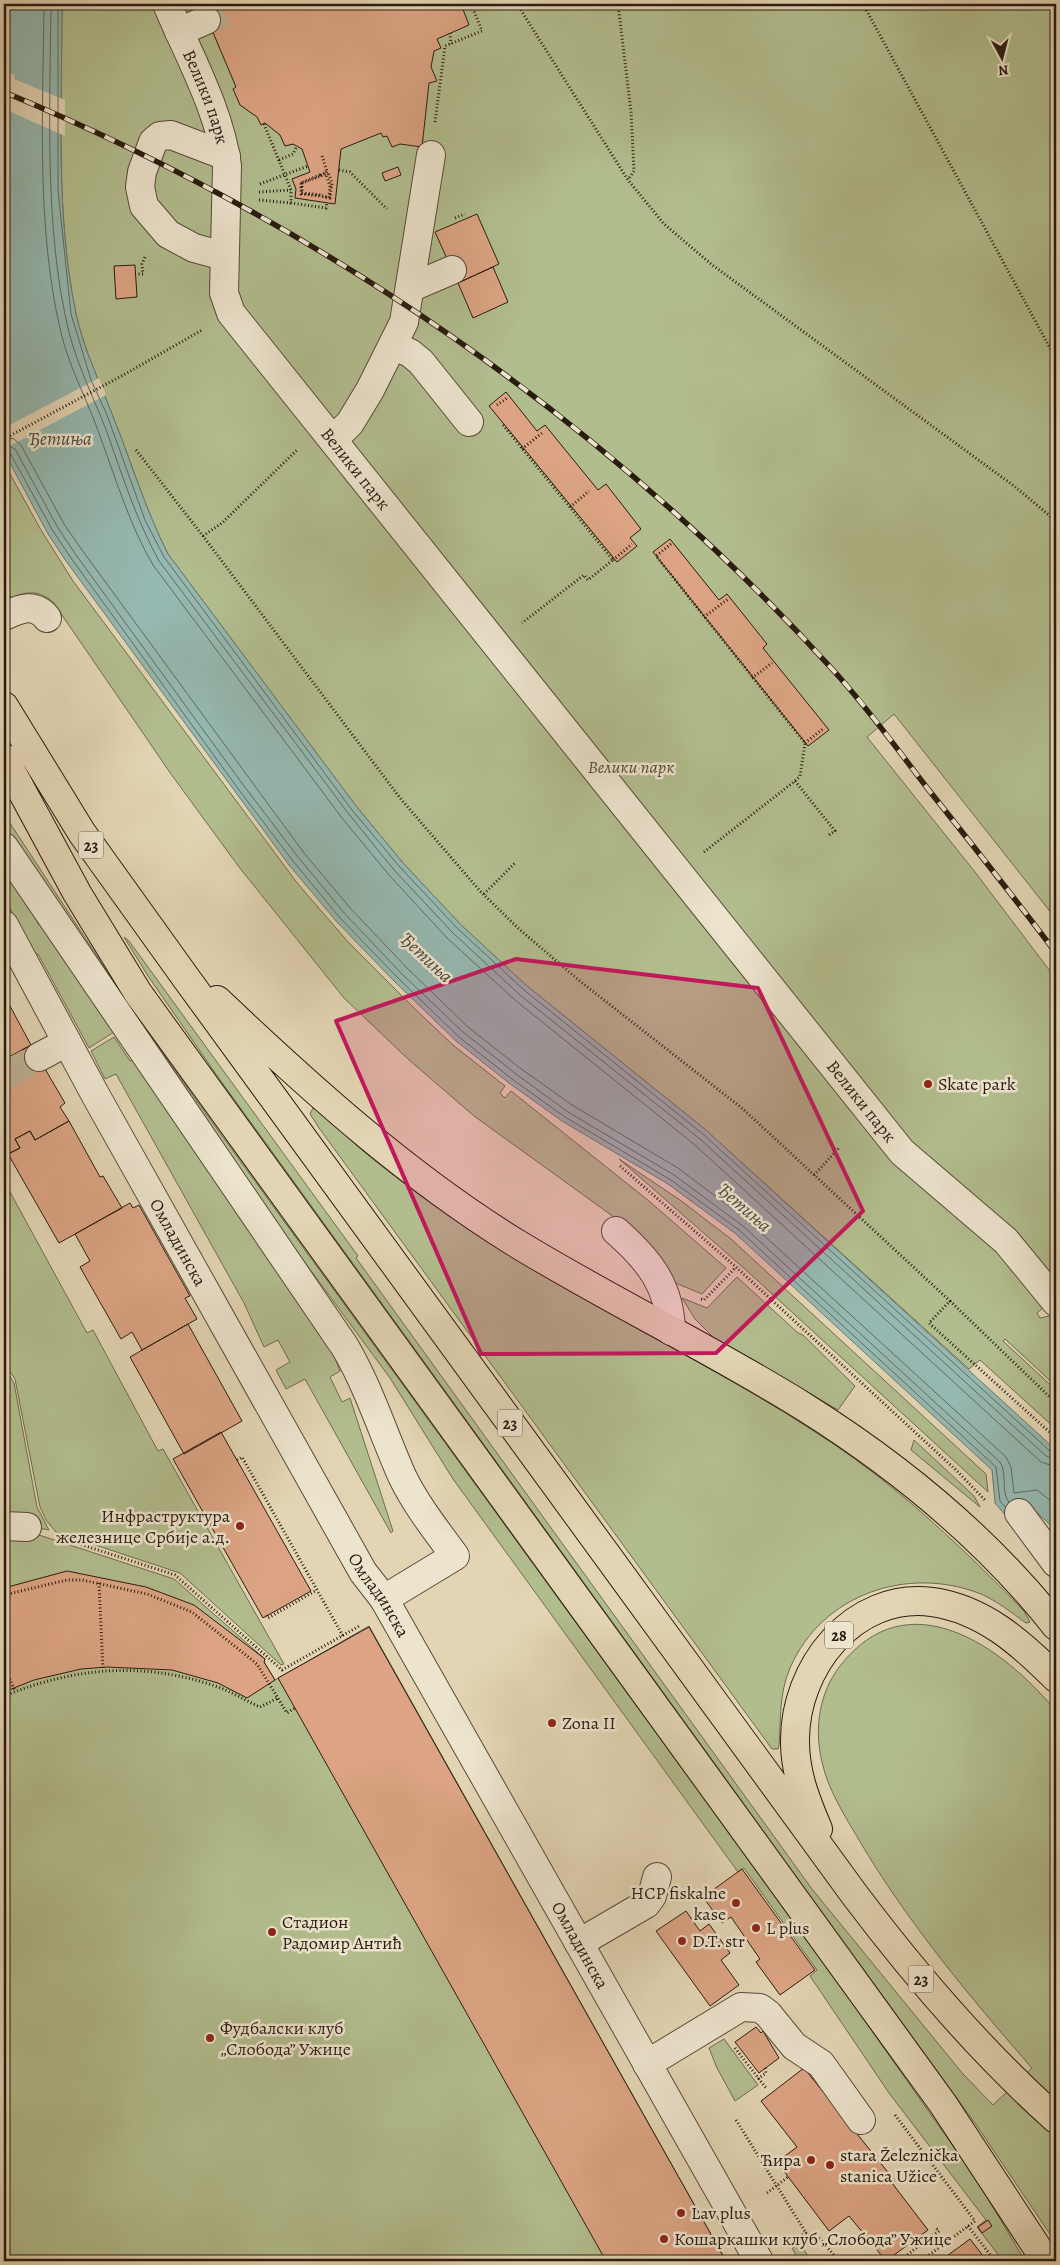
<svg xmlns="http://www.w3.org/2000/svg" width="1060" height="2265" font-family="Alegreya,serif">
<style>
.green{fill:#b2bd8e;stroke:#6e6c4e}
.water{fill:#95b8b0;stroke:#6a7970}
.pier{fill:#e3d5b4}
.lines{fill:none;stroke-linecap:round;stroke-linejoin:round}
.shore{stroke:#606a60;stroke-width:1}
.building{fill:#dca484;stroke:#2a1b0f}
.minor-tunnel{stroke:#beb093;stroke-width:28;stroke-dasharray:28 14;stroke-linecap:butt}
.minor-casing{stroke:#584a38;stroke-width:30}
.major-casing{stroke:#2a1b0f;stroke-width:30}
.path{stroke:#2a1b0f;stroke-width:3;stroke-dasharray:1 2.5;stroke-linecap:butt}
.minor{stroke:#ede4ce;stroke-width:28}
.major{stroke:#e3d5b4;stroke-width:28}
.rail-casing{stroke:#2a1b0f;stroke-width:5.5}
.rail{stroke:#ede4ce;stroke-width:4;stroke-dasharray:11;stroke-linecap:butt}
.path-bridge{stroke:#2a1b0f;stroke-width:3;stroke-dasharray:1 2.5;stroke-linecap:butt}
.marked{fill:#c2185b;fill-opacity:0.2;stroke:#c2185b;stroke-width:4;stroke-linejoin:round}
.poi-dot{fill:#8f2418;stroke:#ede4ce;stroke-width:2}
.labels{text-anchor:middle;stroke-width:5;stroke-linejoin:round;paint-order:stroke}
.shield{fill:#ede4ce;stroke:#645748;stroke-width:1}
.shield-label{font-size:16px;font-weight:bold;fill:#2a1b0f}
.street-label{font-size:18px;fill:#2a1b0f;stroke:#ede4ce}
.park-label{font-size:18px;font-style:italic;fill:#534c35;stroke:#ede4ce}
.poi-label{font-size:18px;fill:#2a1b0f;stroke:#ede4ce;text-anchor:start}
.water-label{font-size:19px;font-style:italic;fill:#4a4a3f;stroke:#ede4ce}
</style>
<rect width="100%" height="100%" fill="#e3d5b4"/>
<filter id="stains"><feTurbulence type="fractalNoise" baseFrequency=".004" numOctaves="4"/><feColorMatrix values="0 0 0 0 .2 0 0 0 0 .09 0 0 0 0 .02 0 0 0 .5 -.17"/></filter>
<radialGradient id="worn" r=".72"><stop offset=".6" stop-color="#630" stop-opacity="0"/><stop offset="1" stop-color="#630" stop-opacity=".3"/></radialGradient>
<!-- green -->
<path class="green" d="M62 4H1056V919L894 714 867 737 975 872 1056 979V1297L1037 1313 1040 1318 1050 1316 1056 1323V1386L1005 1339 1003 1341 1056 1390V1429L980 1360 969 1369 707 1131 527 986 461 925 403 863 356 806 168 554C145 509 131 461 112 414 99 380 84 350 76 314 55 213 62 106 62 4Z
M4 463 41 530 73 581 298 884 349 943 413 1007 453 1045 505 1086 500 1093 505 1098 511 1091 649 1201 726 1268 702 1294 673 1282 625 1225 474 1116 408 1059 344 998 239 867 171 774 53 602C39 590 27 591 11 598L4 583Z
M4 814 139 1020 209 1118 845 1993 975 2177 1025 2261H1003L977 2227 986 2220 889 2093 810 1976 817 1970 744 1868 738 1872 453 1479 390 1378 233 1165 29 866 4 830Z
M4 863 39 913 34 916 39 925 45 922 114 1032 89 1048 38 954 35 956 4 897Z
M124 937 129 941 358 1256 356 1258 812 1889 963 2074 993 2105 1032 2068C969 1996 908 1923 859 1840 845 1816 828 1790 822 1762 814 1729 819 1693 840 1666 908 1578 1003 1647 1056 1711V2243L977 2126 218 1077 148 976Z
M114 1037 130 1061 137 1058 332 1350 340 1371 330 1377 342 1402 350 1398 393 1531 391 1533 305 1379 286 1389 276 1370 290 1362 278 1340 264 1347 244 1303 116 1074 105 1079 91 1051Z
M313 1108C325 1114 351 1141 363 1151 398 1180 435 1207 473 1232 588 1308 714 1364 829 1441 901 1489 964 1549 1024 1611L1030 1622 1026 1623C1012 1613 997 1601 981 1594 908 1565 822 1594 790 1668 779 1694 781 1718 779 1746L778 1749H772L319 1128 310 1114Z
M619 1159 680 1200 731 1239 986 1474 988 1492 746 1270Z
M4 1181 87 1333 93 1330 158 1451 163 1449 284 1664 281 1665 180 1573 56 1532 46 1520 40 1507 15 1379 8 1369 4 1368Z
M737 1277 798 1333 803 1335 855 1386 838 1410 715 1339 695 1319 682 1298 707 1308Z
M4 1373 9 1375 14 1383 37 1507 49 1530 4 1522V1403L7 1402Z
M914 1440 974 1496 980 1507 911 1450Z
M4 1532 36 1534 174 1579 265 1659 264 1662 275 1680 369 1626 726 2261H4Z
M724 2039 758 2085 735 2101 717 2068 709 2048Z
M800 2245 812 2261H799L792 2248Z"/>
<!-- water -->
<path class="water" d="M4 4H62C62 106 55 213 76 314 84 350 99 380 112 414 131 461 145 509 168 554L356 806 403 863 461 925 527 986 707 1131 1056 1450V1530L1032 1508 1007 1517 995 1503 992 1470 736 1234 668 1184 562 1121 509 1083 456 1041 395 982 337 922 289 865 66 561 48 534 4 452Z"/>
<!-- pier -->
<path class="pier" d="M4 71 15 75 14 79 65 100V136L4 109Z
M99 378 106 395 4 449V428Z"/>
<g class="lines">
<!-- shore -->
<path class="shore" d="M44 4C43 111 36 228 61 333 70 370 89 403 101 439 117 482 130 526 153 565L342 818 389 875 447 938 515 1000 695 1145 1041 1462 1056 1467
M51 4C50 108 44 231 69 332 78 368 95 400 108 435 123 478 137 521 159 561L348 813 394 870 453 933 520 995 700 1139 1046 1456 1056 1460
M58 4V190L71 314 91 380 107 415 145 520 164 557 352 810 399 866 457 928 524 990 704 1135 1051 1452 1056 1453
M4 437 14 439 21 445 64 524 82 550 304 853 351 909 408 969 468 1027 520 1068 572 1105 678 1168 747 1220 1006 1457 1011 1467 1014 1493 1037 1490 1056 1505
M4 444 15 449 58 528 76 555 244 786 298 857 345 914 402 974 463 1032 516 1074 568 1112 674 1175 743 1226 1000 1462C1008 1474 1000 1492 1009 1502
M4 451 10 453 53 531 71 558 239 790 293 861 340 918 398 978 459 1037 512 1079 565 1117 671 1180 739 1230 996 1467 1000 1501 1005 1507"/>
</g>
<!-- building -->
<path class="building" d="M201 4H461L469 25 437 39 441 48 434 51 431 67 437 81 429 83 422 147 400 144 392 147 387 136 383 137 381 133 341 149 335 204 295 198 296 189 292 179 310 172 302 149 293 144 285 146 280 135 265 123 261 125 257 117 240 105 233 89 236 87Z
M398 167 401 175 385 181 382 173Z
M477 214 499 264 458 283 435 232Z
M135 265 137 297 116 299 114 266Z
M493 267 508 302 473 318 458 283Z
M506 392 537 431 545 425 598 490 606 484 641 529 630 538 637 546 617 562 489 406Z
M670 539 719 600 727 594 767 644 763 648 829 730 808 746 653 552Z
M4 995 31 1045 4 1060Z
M31 1045 65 1103 60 1107 69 1121 35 1140 30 1131 15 1139 20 1148 8 1154 4 1146V1060Z
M69 1121 100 1177 103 1176 122 1208 59 1243 8 1154 20 1148 15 1139 30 1131 35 1140Z
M130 1203 133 1208 139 1205 190 1296 185 1298 197 1319 142 1350 132 1332 121 1339 80 1267 90 1261 75 1234Z
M188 1324 242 1421 184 1454 130 1357Z
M221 1432 311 1591 263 1618 173 1459Z
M67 1571 146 1587 194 1605 265 1659 264 1662 275 1680 247 1698 218 1683 172 1670 107 1667 81 1669 34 1680 4 1692V1588Z
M369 1627 678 2176 726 2261H606L278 1678Z
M742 1869 815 1970 780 1995 756 1962 760 1959 731 1917 722 1923 703 1897Z
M686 1911 700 1931 709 1924 730 1953 721 1960 739 1985 710 2006 656 1931Z
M756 2027 761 2033 763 2031 779 2058 759 2073 735 2042Z
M804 2068 895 2181 892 2183 928 2230 886 2261 849 2216 829 2231 777 2162 797 2147 761 2101Z
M988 2220 992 2226 982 2233 978 2227Z
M970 2239 987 2261H940Z"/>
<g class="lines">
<!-- minor-tunnel -->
<path class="minor-tunnel" d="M206 20 224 13
M4 1076 39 1057"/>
<defs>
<g id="minor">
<path id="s1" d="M167 4C188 54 220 111 227 166L224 293 231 313 902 1152 1006 1241 1056 1302"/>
<path d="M179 32 206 20"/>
<path d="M224 256 194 248 168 234 144 206 140 187 142 172 153 142 160 136 171 135 226 156"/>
<path d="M410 288 452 270"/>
<path d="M394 346 410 353 421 362 469 422"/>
<path d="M333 440 350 423 370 390 404 322 431 155"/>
<path d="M4 616C20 609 34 602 47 618"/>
<path d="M4 847 345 1347C369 1388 383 1433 402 1476 416 1505 436 1530 455 1556L384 1599"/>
<path id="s2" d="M4 925 96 1096 363 1572 384 1599 759 2261"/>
<path d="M39 1057 67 1042"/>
<path d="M616 1231C649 1260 670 1286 671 1331"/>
<path d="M1019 1513 1056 1563"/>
<path d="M4 1526 27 1527"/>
<path d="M579 1943 646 1904 652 1896 657 1877"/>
<path d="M647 2064 741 2007 760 2008 768 2014 794 2046 821 2064 861 2120"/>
</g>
<path id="major" d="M4 706 82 833 186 978 854 1894C915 1975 981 2052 1056 2119
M4 758 77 893 138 993 943 2104 1046 2261
M217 1000C310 1088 406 1175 516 1243 611 1301 712 1349 806 1408 898 1466 988 1540 1056 1626
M818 1829C806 1801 795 1773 795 1742 794 1668 853 1592 932 1602 983 1609 1021 1643 1056 1678"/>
</defs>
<!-- minor casing -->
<use href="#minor" class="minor-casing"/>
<!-- major casing -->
<use href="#major" class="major-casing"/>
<!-- path -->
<path class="path" d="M517 4 628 180 664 224 711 264 1014 486 1056 521
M618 4 631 112 634 171 628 180
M863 4 1056 359
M450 33 451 44
M435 122 445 46 482 31 471 4
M264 124 291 190V203L326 208 327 203
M279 160 293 154 297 146
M339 170 350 172 387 209
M320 175 301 183V194L329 197 330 186 326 174 302 183V193L323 195
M260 184 308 166
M259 192 291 190
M259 200 291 203
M455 218 465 214
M135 274H143L142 264 145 257
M497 405 507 398
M503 425 613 560 588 580 584 575 522 623
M4 439 127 373 202 330
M522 449 542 433
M136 450 203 536 400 798 480 891 519 929 581 982 743 1109 950 1301 929 1323 1056 1438
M570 507 589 491
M203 536 222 523 298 449
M671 544 656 556 805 743 800 776 795 781
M613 560 632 544
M704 617 728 599
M752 678 772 663
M805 743 824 728
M704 852 795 781 835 831 829 835
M484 894 515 863
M620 1166 736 1267 957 1471 985 1500
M814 1175 839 1148
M701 1299 704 1300 707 1297 736 1267
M950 1301 1056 1403
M237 1460 242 1457 343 1636
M58 1537 175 1575 282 1670 361 1625
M99 1583 103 1670
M4 1595 67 1580H82L147 1594 192 1612 257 1664 287 1713 295 1708
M267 1615 268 1618 317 1590
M4 1666 15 1691
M4 1696C73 1668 140 1661 212 1685 229 1690 244 1700 260 1707L278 1698
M735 2048 766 2088
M758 2079 766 2073 765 2068
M895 2115 975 2221 921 2261
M736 2120 806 2233 820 2239 839 2261
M767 2193 788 2177
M968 2226 995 2261
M793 2240 806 2233
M899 2261 939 2231 935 2227"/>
<!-- minor -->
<use href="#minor" class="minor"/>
<!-- major -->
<use href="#major" class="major"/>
<defs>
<path id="rail" d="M4 92C316 221 605 419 833 670 867 707 897 749 928 789 971 843 1014 897 1056 953"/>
</defs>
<!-- rail casing -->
<use href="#rail" class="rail-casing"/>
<!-- rail -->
<use href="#rail" class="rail"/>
<!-- path-bridge -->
<path class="path-bridge" d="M322 156 327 171 325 172
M320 175 328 172 332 183 330 198 323 197"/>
</g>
<!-- marked area -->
<path class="marked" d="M516 959 758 988 863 1211 716 1353 481 1354 336 1021Z"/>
<!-- markers -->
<g class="poi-dot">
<circle cx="928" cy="1084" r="5"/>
<circle cx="240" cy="1526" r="5"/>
<circle cx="552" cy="1723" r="5"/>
<circle cx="736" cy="1903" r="5"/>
<circle cx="756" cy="1928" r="5"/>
<circle cx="272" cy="1932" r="5"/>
<circle cx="682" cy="1941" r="5"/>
<circle cx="210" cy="2038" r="5"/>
<circle cx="811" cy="2160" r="5"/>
<circle cx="830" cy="2165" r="5"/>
<circle cx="681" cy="2213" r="5"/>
<circle cx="664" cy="2239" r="5"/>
</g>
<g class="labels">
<!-- shield labels -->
<g class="shield">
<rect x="78.5" y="831.5" width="25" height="27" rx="4"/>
<rect x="497.5" y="1409.5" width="25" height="27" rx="4"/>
<rect x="825" y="1621.5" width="28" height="27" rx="4"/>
<rect x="908.5" y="1965.5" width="25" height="27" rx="4"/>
</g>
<g class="shield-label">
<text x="91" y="851">23</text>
<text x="510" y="1429">23</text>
<text x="839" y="1641">28</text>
<text x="921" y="1985">23</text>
</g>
<!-- street labels -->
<g class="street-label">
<text dy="6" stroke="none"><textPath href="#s1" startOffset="101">Велики парк</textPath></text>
<text dy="6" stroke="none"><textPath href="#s1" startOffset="521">Велики парк</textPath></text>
<text dy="6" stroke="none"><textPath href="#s1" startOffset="1331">Велики парк</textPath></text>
<text dy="6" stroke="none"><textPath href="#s2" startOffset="362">Омладинска</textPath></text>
<text dy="6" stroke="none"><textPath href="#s2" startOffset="768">Омладинска</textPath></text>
<text dy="6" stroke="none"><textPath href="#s2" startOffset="1172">Омладинска</textPath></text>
</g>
<!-- park labels -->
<g class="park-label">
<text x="631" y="773">Велики парк</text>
</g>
<!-- poi labels -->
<g class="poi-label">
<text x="938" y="1090">Skate park</text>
<text x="230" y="1522" text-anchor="end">Инфраструктура<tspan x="230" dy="21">железнице Србије а.д.</tspan></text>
<text x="562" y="1729">Zona II</text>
<text x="726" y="1899" text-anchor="end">HCP fiskalne<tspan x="726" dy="21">kase</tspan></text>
<text x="282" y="1928">Стадион<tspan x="282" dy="21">Радомир Антић</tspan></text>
<text x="766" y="1934">L plus</text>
<text x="692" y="1947">D.T. str</text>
<text x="220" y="2034">Фудбалски клуб<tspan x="220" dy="21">„Слобода” Ужице</tspan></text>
<text x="840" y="2161">stara Železnička<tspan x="840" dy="21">stanica Užice</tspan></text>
<text x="801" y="2166" text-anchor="end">Ћира</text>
<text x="691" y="2219">Lav plus</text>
<text x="674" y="2245">Кошаркашки клуб „Слобода” Ужице</text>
</g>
<!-- water labels -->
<g class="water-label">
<text x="60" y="445">Ђетиња</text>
<text transform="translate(427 957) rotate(43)" y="7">Ђетиња</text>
<text transform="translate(745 1207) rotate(41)" y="7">Ђетиња</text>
</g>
</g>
<!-- margin -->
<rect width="1060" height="2265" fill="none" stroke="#e3d5b4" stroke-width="20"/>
<rect x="5" y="5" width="1050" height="2255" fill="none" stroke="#2a1b0f" stroke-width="2.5"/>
<rect x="10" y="10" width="1040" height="2245" fill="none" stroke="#2a1b0f"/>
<!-- north arrow -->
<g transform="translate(1002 58) rotate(173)" stroke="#ede4ce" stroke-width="4" paint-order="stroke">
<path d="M0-4L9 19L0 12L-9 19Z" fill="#2a1b0f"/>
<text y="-8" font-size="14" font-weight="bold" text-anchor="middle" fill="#2a1b0f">N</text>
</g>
<rect width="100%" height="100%" filter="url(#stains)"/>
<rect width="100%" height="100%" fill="url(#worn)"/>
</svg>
